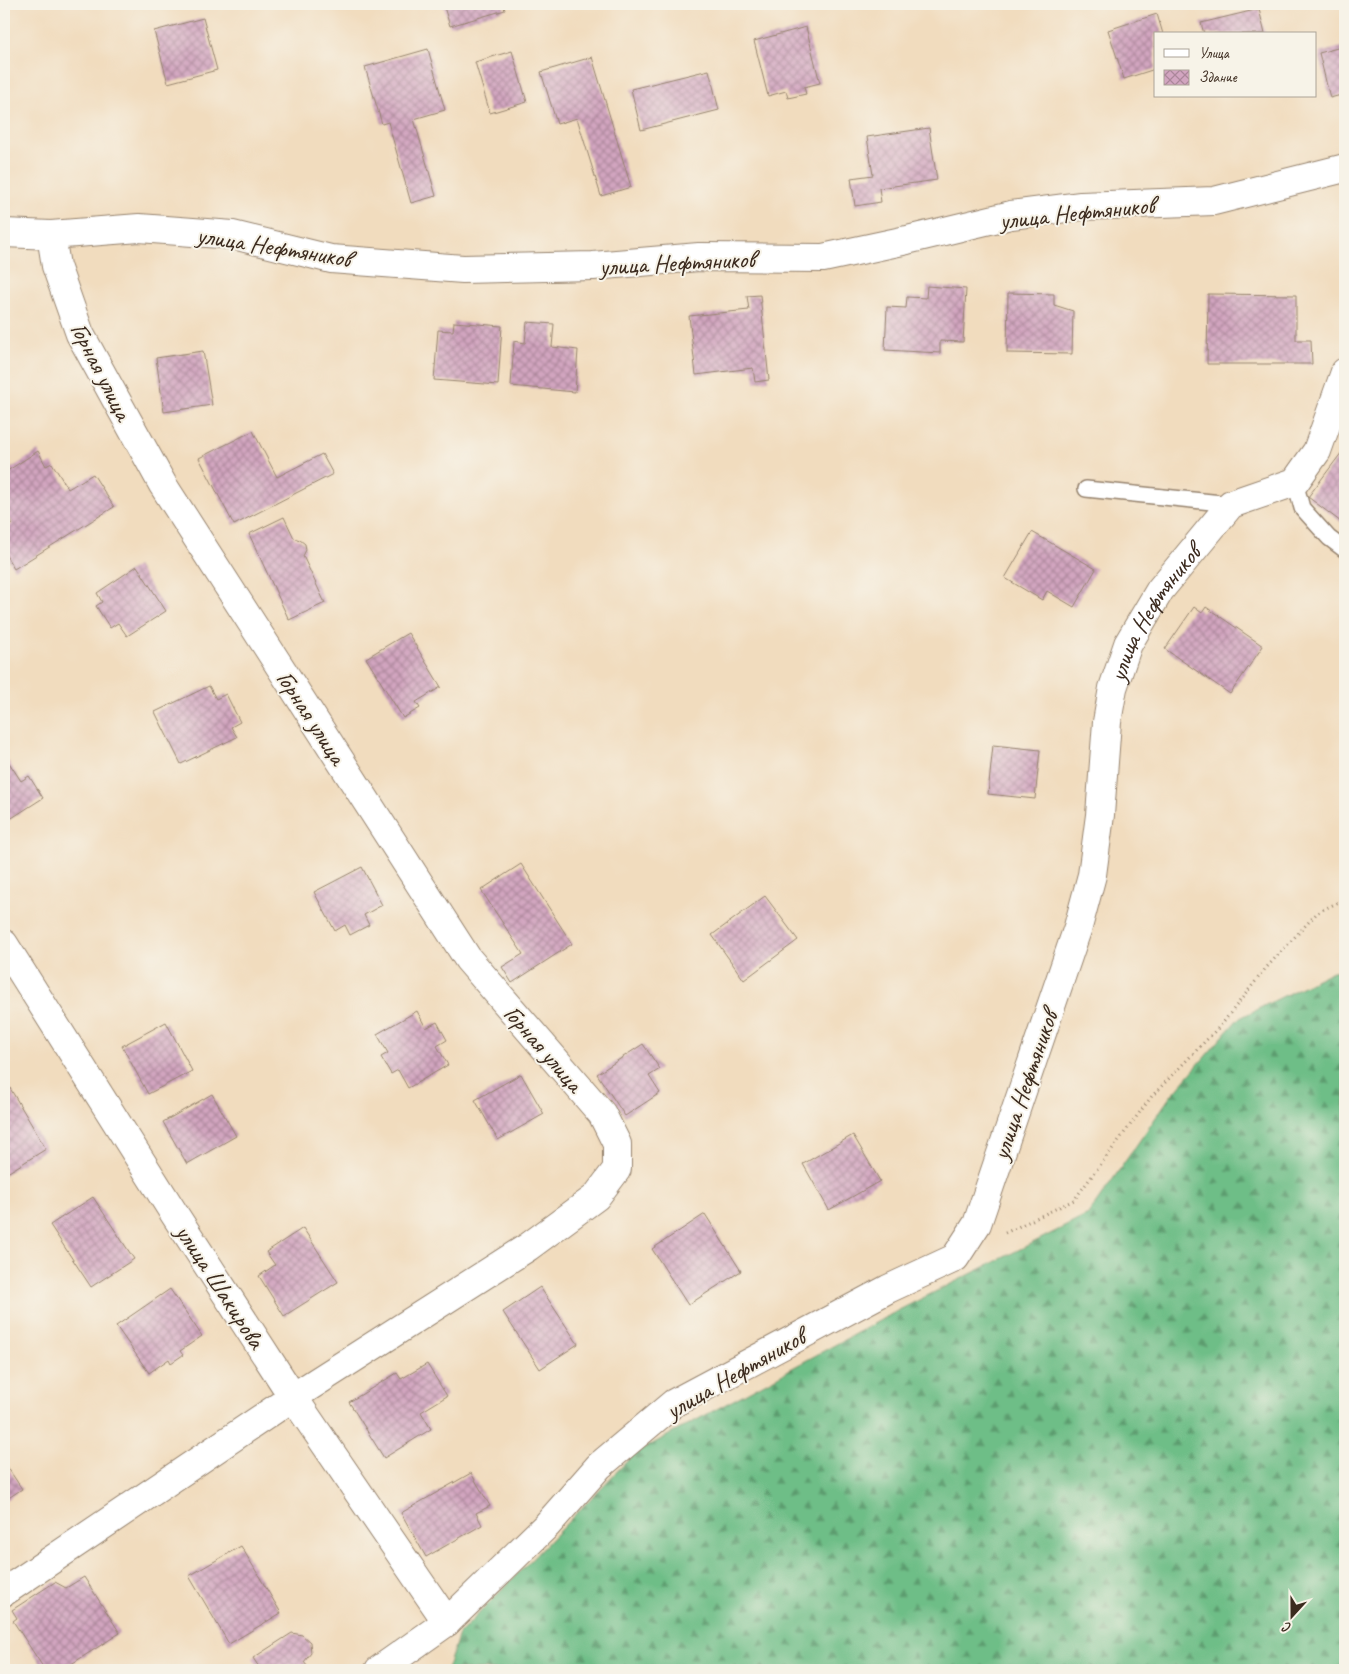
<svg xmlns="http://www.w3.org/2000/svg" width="1349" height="1674" font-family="Caveat,sans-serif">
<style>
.forest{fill:url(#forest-firs);stroke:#547452}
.building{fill:url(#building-cross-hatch)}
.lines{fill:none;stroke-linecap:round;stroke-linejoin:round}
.lane-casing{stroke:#96836e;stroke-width:18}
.street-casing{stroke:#96836e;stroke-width:30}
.path{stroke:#96836e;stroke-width:3;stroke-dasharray:1 4;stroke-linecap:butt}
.lane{stroke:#fff;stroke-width:15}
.street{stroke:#fff;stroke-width:28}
.labels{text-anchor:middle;stroke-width:4;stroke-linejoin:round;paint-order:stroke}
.street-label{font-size:25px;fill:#3b2a1e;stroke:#f7f3e8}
</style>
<defs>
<pattern id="forest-firs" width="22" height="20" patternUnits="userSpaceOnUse" patternTransform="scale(1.25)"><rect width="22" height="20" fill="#6ebe87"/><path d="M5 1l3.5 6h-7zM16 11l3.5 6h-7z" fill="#5c9b6e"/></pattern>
<pattern id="building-cross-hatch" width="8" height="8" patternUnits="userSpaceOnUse" patternTransform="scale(1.25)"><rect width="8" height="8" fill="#d2a5c0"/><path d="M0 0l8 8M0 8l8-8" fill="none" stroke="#ac879b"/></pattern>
</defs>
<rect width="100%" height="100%" fill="#f7f3e8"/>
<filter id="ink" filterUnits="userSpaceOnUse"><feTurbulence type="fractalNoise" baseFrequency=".02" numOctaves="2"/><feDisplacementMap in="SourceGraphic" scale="10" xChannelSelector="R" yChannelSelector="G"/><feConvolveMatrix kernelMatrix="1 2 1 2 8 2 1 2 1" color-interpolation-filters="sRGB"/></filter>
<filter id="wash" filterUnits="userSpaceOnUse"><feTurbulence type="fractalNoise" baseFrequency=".0096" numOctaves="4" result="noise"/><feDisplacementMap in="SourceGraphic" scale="20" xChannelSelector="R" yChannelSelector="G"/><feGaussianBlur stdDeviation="1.12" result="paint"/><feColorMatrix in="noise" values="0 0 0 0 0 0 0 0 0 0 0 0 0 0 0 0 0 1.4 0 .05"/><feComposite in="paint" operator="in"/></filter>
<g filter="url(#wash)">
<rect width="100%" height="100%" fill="#f1dcbe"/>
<!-- forest -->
<path class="forest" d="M1345 970V1670H447L459 1634 634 1454 901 1309 1088 1215 1170 1097 1238 1019 1333 971Z"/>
<g id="blocks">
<!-- building -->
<path class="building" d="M443 4H503L505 10 450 26Z
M1259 9 1265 34H1204L1201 23Z
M1157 14 1163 34H1155V69L1124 79 1108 30Z
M203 18 217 70 168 83 154 31Z
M806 27 820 83 804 87 806 94 788 98 786 91 768 96 754 41Z
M1345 46V94L1330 98 1319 53Z
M428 49 445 110 414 119 436 196 411 203 388 122 382 124 365 67Z
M512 51 527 102 490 113 475 62Z
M592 57 631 187 601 196 577 118 557 124 541 72Z
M709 70 719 110 641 130 631 89Z
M929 128 937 180 879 188 881 202 855 206 851 178 873 175 867 137Z
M927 286 966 289 963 342 940 341V353L885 350 887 307 906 308 907 297 926 298Z
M1008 293 1054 294V305L1073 311 1072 354 1007 353Z
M1208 294 1296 295V340H1311L1312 364H1207Z
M760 295 769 380 755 382 753 368 696 375 689 316 749 310 747 296Z
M454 322 502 326 498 385 434 380 438 330 453 331Z
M527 322 554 324 552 347 578 350 575 392 511 386 514 341 525 343Z
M203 351 212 405 164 412 156 358Z
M253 431 277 477 322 454 333 474 234 525 199 458Z
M1345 448V525L1308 497Z
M38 451 46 466 52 463 68 489 93 474 114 507 14 569 4 552V529L12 524 4 511V473Z
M284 517 294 538 300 540 305 544 306 550 303 556 325 603 289 620 249 534Z
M1032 532 1096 569 1074 607 1047 591 1042 600 1005 578Z
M137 566 166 611 127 636 118 623 110 628 96 606 102 602 97 593Z
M1194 607 1202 613 1206 607 1263 646 1230 694 1165 649Z
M408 633 441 687 416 702 420 708 403 718 366 658Z
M209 686 216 699 226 694 240 722 231 727 237 737 181 764 155 712Z
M993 745 1040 750 1035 799 988 794Z
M4 755 21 781 29 776 43 798 4 823Z
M521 864 572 944 512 983 502 967 523 954 481 890Z
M362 867 382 905 364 915 369 925 350 935 345 925 335 931 314 892Z
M765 896 798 940 744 980 712 935Z
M417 1011 426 1028 437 1022 447 1040 437 1046 448 1065 408 1088 398 1070 391 1074 381 1057 388 1053 377 1034Z
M166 1022 192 1071 148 1094 122 1046Z
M643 1044 660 1069 649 1076 660 1093 625 1116 597 1074Z
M521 1074 544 1114 498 1140 475 1100Z
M4 1078 46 1149 4 1175Z
M212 1094 236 1136 187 1164 163 1122Z
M853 1135 880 1181 829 1210 803 1164Z
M93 1197 134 1259 91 1287 50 1225Z
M705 1214 741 1271 688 1305 652 1249Z
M303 1228 338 1282 284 1316 259 1276 275 1265 266 1252Z
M540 1287 578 1344 540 1369 503 1312Z
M170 1289 202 1336 180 1351 183 1355 171 1363 169 1359 149 1373 116 1326Z
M427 1364 447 1396 421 1412 431 1429 384 1458 349 1402 397 1373 401 1379Z
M4 1462 22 1489 4 1501Z
M471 1473 490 1506 476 1513 482 1525 426 1557 401 1513Z
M241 1546 281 1613 229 1644 189 1576Z
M84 1577 120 1633 62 1670H45L13 1621 17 1618 12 1610 55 1582 66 1588Z
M292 1633 302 1635 310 1642 311 1653 304 1662 310 1670H261L253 1658Z"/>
</g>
</g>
<g filter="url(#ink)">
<use href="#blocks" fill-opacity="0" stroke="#96836e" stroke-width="1"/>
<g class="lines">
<defs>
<path id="lane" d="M1295 482 1302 508 1329 538 1345 550
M1086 489 1231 504"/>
<g id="street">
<path d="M4 233 51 235 139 228 233 235 331 259 463 269 593 266 699 257 823 258 907 240 1011 215 1081 206 1214 201 1345 168"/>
<path d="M4 944 175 1215 293 1397 447 1622"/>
<path d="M4 1592 293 1397 528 1247 596 1197 617 1169V1144L602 1114 468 959 163 485 80 334 56 266 51 235"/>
<path id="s1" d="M379 1670 447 1622 547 1525 599 1466 674 1403 888 1289 955 1258 977 1224 1078 927 1092 875 1100 815 1107 722 1113 688 1128 644 1160 590 1231 504 1295 482 1317 451 1345 372"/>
</g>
</defs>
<!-- lane casing -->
<use href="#lane" class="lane-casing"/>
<!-- street casing -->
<use href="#street" class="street-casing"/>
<!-- path -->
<path class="path" d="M1005 1233 1074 1200 1152 1096 1221 1025 1266 968 1318 912 1345 899"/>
<!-- lane -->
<use href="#lane" class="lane"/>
<!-- street -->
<use href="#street" class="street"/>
</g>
</g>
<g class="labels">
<!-- street labels -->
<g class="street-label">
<text transform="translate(1077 212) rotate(-6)" y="9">улица Нефтяников</text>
<text transform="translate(274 246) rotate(9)" y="9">улица Нефтяников</text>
<text transform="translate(677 262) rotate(-3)" y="9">улица Нефтяников</text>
<text transform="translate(102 371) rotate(63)" y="9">Горная улица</text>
<text dy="9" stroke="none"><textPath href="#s1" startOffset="1398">улица Нефтяников</textPath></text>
<text transform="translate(312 717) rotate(57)" y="9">Горная улица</text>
<text transform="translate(544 1048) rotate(49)" y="9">Горная улица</text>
<text transform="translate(1024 1085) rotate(-71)" y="9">улица Нефтяников</text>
<text transform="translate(221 1286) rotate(57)" y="9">улица Шакирова</text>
<text transform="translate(735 1373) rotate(-30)" y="9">улица Нефтяников</text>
</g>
</g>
<!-- margin -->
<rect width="1349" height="1674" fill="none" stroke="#f7f3e8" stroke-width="20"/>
<!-- legend -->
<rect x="1154" y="32" width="162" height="65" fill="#f7f3e8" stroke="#aca397"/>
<rect x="1164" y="49" width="25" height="8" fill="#ffffff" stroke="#aca397"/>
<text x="1199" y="58" font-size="15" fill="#3b2a1e">Улица</text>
<rect x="1164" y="70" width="25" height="15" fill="url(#building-cross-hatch)" stroke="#aca397"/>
<text x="1199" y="82" font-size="15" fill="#3b2a1e">Здание</text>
<!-- north arrow -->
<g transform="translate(1292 1616) rotate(201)" stroke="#f7f3e8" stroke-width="4" paint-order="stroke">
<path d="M0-4L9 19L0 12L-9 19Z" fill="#3b2a1e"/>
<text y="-8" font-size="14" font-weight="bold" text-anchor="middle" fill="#3b2a1e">С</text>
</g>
</svg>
